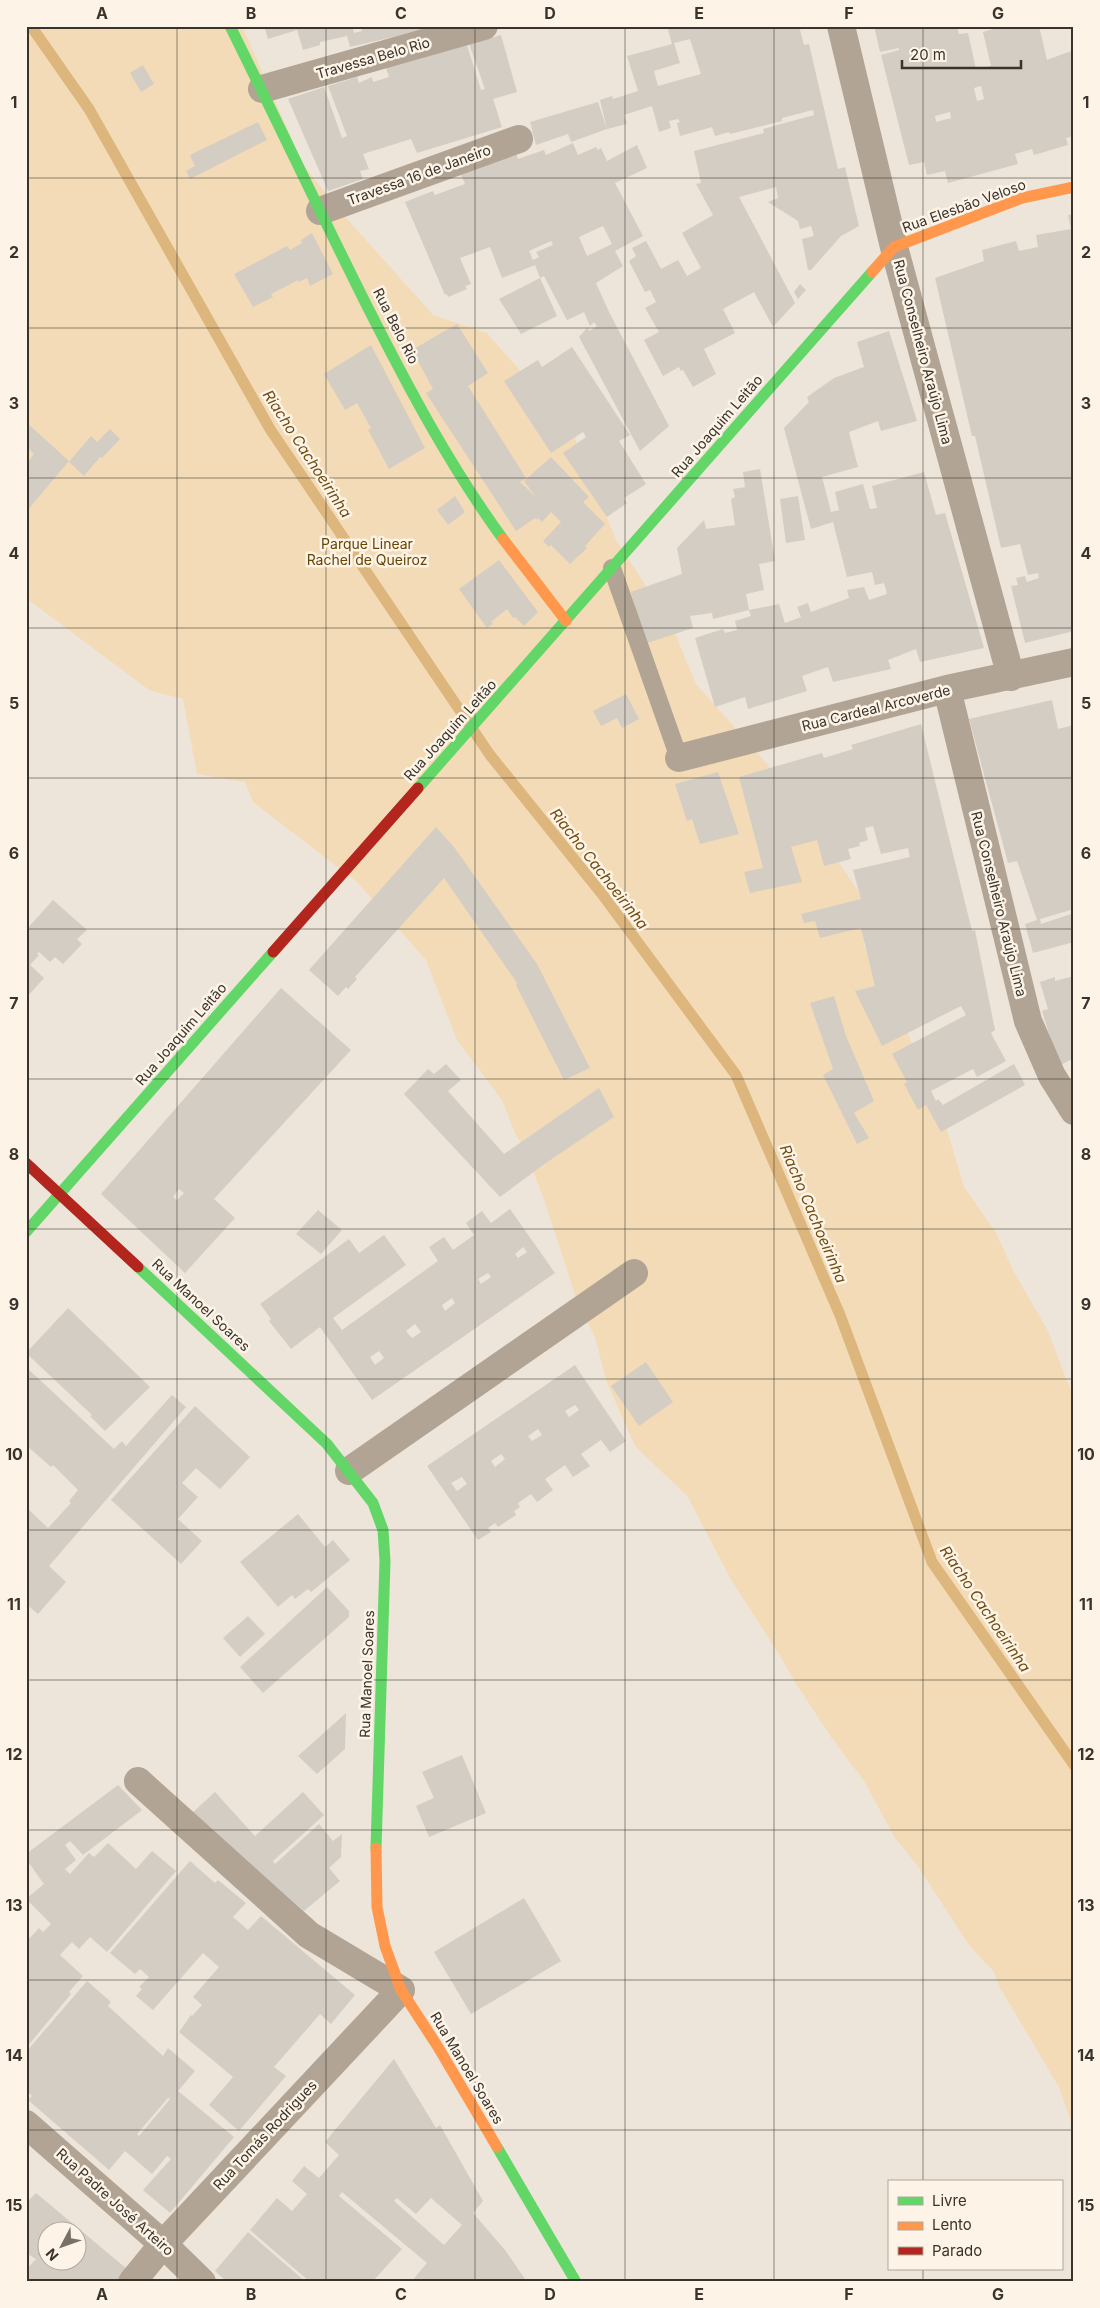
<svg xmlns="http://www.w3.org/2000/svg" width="1100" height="2308" font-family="Inter,sans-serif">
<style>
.green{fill:#f3dbb7}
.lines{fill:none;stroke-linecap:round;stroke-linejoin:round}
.stream{stroke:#dcb67d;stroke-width:11}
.building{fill:#d4cdc4;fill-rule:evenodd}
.lane{stroke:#b1a494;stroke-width:18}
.street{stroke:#b1a494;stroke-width:28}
.fast{stroke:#63d668;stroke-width:11}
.slow{stroke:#ff974d;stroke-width:11}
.jam{stroke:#b3261e;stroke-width:11}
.grid{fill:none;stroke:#39332b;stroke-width:1;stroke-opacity:0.55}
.labels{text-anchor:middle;stroke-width:5;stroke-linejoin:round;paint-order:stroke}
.street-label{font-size:14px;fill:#39332b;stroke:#fdf4e7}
.park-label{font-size:14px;fill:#664403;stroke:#fdf4e7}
.water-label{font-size:15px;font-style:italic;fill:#6f4c11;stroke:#fdf4e7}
.neatline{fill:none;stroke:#39332b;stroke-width:2}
.grid-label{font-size:16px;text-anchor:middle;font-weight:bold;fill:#39332b}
</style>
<rect width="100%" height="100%" fill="#ede5d9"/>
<!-- green -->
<path class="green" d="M26 26H242L303 165 341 212 433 315 487 333 571 428 616 540 672 626 696 684 768 765 797 807 808 818 868 905 864 946 908 1034 948 1134 964 1187 995 1231 1014 1272 1048 1331 1067 1381 1074 1395V2131L1059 2087 1000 1988 994 1972 969 1945 917 1865 895 1838 864 1781 831 1737 795 1682 779 1654 730 1578 688 1497 635 1446 606 1380 595 1337 577 1301 545 1202 524 1148 515 1133 502 1100 457 1040 426 960 357 882 253 802 245 782 197 774 183 699 149 690 26 598Z"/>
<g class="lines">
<!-- stream -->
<path class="stream" d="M31 26 89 109 270 429 490 755 602 894 736 1075 840 1315 932 1562 1074 1765"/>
</g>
<!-- building -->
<path class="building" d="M264 26H352L354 33 362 31 360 26H440L350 47 347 36 320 42V45L303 50 297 30 268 39Z
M667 26H799L804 45 809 44 838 169 845 167 859 226 841 236 811 270H808L802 239 814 236 811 226 800 229 798 221 768 202 778 198 776 187 739 197 795 303 773 327 754 292 723 309 735 333 704 349 716 374 693 387 683 370 681 371 679 367 663 376 644 340 659 332 645 308 656 302 650 290 645 292 629 261 636 256 632 248 646 241 661 269 678 260 687 276 701 268 682 233 713 215 696 184 701 183 694 151 764 133 763 129 814 115 813 110 782 118V121L730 134 729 132 715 136 712 127 680 136 677 123 680 122 678 119 669 121 671 128 659 132 652 106 624 115 627 124 607 129 600 100 612 96 613 99 638 91 627 56 672 44ZM690 39 701 74 658 86 654 71 680 63 674 43Z
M874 26H957L959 34 968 33 976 69 991 66 983 32 1003 26H1039L1047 60 1074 50V136L1066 138 1068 145 1034 155 1032 149 1015 154 1018 164 948 183 945 171 927 175 924 162 909 165 881 55 899 50V48L880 52ZM981 86 984 99 977 101 974 88ZM950 112 951 118 936 122 935 116Z
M501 35 517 92 493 99 502 127 417 153 411 139 363 154 369 169 360 171 363 179 328 191 288 99 324 87 342 138 347 136 328 86 357 77 359 83 372 77 373 82 389 77 386 68 467 45 481 90 485 89 469 44Z
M143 65 154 84 141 92 130 73Z
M598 102 607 129 571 142 568 134 536 145 530 122Z
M258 122 267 140 190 179 186 171 195 166 190 156 192 154Z
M573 143 578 155 596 147 598 150 601 148 607 161 637 145 647 168 615 183 643 236 615 251 623 266 596 283 609 312 669 426 640 451 579 337 587 328 590 331 597 326 594 322 590 326 584 312 567 320 544 276 540 278 557 316 521 334 499 299 540 278 535 265 502 278 490 247 460 258 471 284 465 286 467 289 448 297 447 294 445 295 405 202 433 191 435 195 465 184 461 175 516 153 518 159 544 150 546 155ZM603 226 612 244 587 256 579 237ZM551 241 553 245 536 252 539 257 533 260 529 251Z
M1074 214V631L1025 643 1011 586 1018 585 1016 578 1025 576 1027 582 1039 578 1038 573 1028 575 1020 544 1001 548 975 436H972L935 278 984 261 982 250 1016 241 1019 251 1038 247 1036 235 1071 229 1068 215Z
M312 233 333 274 310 286 307 278 299 282 298 280 271 294 273 297 253 307 234 274 287 246 290 250 302 243 301 240Z
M800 284 806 290 798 299 794 292Z
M457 324 488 373 468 386 526 478 520 482 536 497 524 481 551 457 589 497 583 502 605 524 585 546 587 548 570 564 551 545 549 547 543 541 561 522 551 512 542 522 538 518 536 520 535 518 516 531 426 393 433 389 412 350Z
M889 331 917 421 881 431 878 421 849 432 858 467 822 477 831 512 839 510 835 492 863 484 870 509 877 508 872 486 924 472 936 515 945 513 984 648 920 662 916 649 888 660 891 669 833 682 828 667 802 676 807 691 748 709 745 697 715 707 695 638 723 629 725 633 737 630 735 621 751 616 749 610 779 604 785 623 801 617 797 607 808 603 811 612 849 598 847 590 864 587 869 600 887 594 884 583 875 585 872 572 847 577 833 522 811 529 784 428 809 402 807 397 834 378 864 367 857 342Z
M371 345 425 448 389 469 368 430 371 428 357 403 345 410 324 374Z
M572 347 630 435 619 441 646 484 624 498 627 503 607 517 563 453 586 437 583 432 551 453 504 381 538 360 542 367Z
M26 422 69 461 26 512V464L34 454 26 446Z
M110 429 120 439 102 458 100 457 84 476 69 462 91 436 97 442Z
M760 469 775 561 759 564 764 590 746 594 749 610 713 619 712 613 690 616 693 628 644 644 631 592 682 574 677 548 704 520 706 529 735 525 731 499 735 497 733 489 745 487 743 472Z
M455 496 465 512 448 525 437 510Z
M798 496 805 540 786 543 780 499Z
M499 560 538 612 524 626 515 617 513 618 507 609 491 622 493 624 487 628 459 589Z
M626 694 639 719 622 728 617 718 601 726 593 711Z
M1052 700 1058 729 1074 725V909L1040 919 1041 924 1074 913V942L1033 953 1025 924 1037 920 1017 861 1008 863 969 719Z
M921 724 972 931 975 930 995 1030 991 1033 1006 1061 977 1077 973 1069 931 1091 936 1101 938 1099 943 1105 1014 1064 1025 1085 941 1132 926 1105 918 1110 904 1084 907 1082 892 1054 966 1015 961 1006 882 1046 855 991 875 986 861 928 820 938 815 921 804 923 801 914 861 899 853 870 910 857 908 848 881 854 873 826 865 828 868 840 859 843 860 846 848 849 851 859 824 866 817 840 791 847 802 882 750 893 744 872 763 868 739 777 822 753 824 758 853 749 851 745Z
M718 772 739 834 700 844 692 819 687 821 675 784Z
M436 827 454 847 537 964 590 1068 564 1080 516 985 517 983 444 878 355 977 357 979 348 989 346 987 338 996 309 970Z
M53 900 87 930 77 939 82 944 63 964 55 957 50 962 39 952 37 954 39 955 30 965 44 978 26 998V930Z
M1074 976V1058L1059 1066 1042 1011 1048 1009 1040 982 1055 977V981Z
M281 988 351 1050 214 1199 235 1218 185 1273 101 1194ZM179 1189 184 1193 177 1200 173 1197Z
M834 996 846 1036 874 1101 854 1113 869 1138 857 1144 823 1075 833 1069 810 1003Z
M446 1064 461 1080 448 1091 504 1154 599 1088 614 1117 543 1165 500 1197 404 1094 428 1069 434 1074Z
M510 1209 555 1273 372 1400 320 1327 291 1349 269 1321 271 1319 260 1304 349 1239 359 1253 384 1235 406 1265 333 1318 342 1330 438 1261 429 1247 444 1237 453 1250 474 1235 466 1223 482 1211 491 1223ZM523 1247 527 1252 518 1258 515 1254ZM488 1273 491 1277 481 1284 478 1279ZM452 1298 455 1303 445 1311 442 1305ZM415 1324 421 1332 412 1338 406 1331ZM379 1351 384 1358 375 1365 370 1357Z
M318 1210 342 1230 321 1254 296 1234Z
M68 1308 150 1387 105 1431 90 1416 92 1415 26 1353Z
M646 1362 673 1402 639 1426 611 1386Z
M575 1365 626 1441 610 1452 601 1440 581 1454 590 1466 573 1477 565 1465 545 1479 553 1490 537 1502 531 1494 518 1503 520 1507 514 1511 516 1515 498 1527 495 1523 488 1528 491 1532 478 1540 427 1466ZM575 1405 579 1410 569 1417 565 1411ZM538 1429 542 1435 532 1441 528 1436ZM501 1454 505 1459 495 1467 491 1461ZM462 1477 467 1484 457 1491 451 1483Z
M26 1367 114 1449 122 1441 126 1446 172 1395 186 1407 49 1566 66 1582 38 1614 26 1604V1593L29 1590 26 1588V1507L48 1528 71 1503 69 1501 78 1490 53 1465 51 1467 26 1445Z
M195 1406 250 1457 220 1489 196 1468 182 1483 198 1497 178 1519 202 1541 181 1564 111 1500Z
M298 1514 325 1547 333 1540 350 1560 311 1592 308 1589 295 1599 292 1595 278 1607 240 1562Z
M327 1587 349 1611V1617L263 1693 240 1667Z
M248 1616 265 1634 240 1657 223 1638Z
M346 1713 345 1749 317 1774 298 1756Z
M462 1755 486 1813 429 1837 416 1806 434 1798 422 1772Z
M118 1785 142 1810 83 1855 70 1841 65 1845 76 1860 65 1869 70 1874 89 1853 94 1857 108 1843 136 1869 152 1851 176 1871 107 1952 90 1937 79 1949 72 1942 60 1955 83 1976 69 1992 71 1994 26 2048V1935L30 1938 39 1928 43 1932 51 1924 26 1899 44 1884 26 1859V1854Z
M215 1792 255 1836 303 1792 324 1815 273 1861 275 1864 319 1824 333 1841 342 1834 341 1857 329 1868 340 1881 304 1911 192 1813Z
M190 1861 215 1883 218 1880 246 1903 233 1917 248 1930 261 1916 355 1995 331 2024 320 2014 274 2067 286 2076 239 2131 209 2105 233 2077 179 2032 191 2015 192 2016 202 2005 193 1997 219 1967 203 1953 153 2010 136 1996 142 1989 139 1987 149 1977 140 1969 135 1974 110 1953Z
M524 1898 561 1961 471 2014 434 1952Z
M87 1981 111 2002 108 2006 163 2056 168 2048 195 2071 178 2091 234 2137 170 2213 143 2190 171 2159 167 2156 152 2174 125 2151 109 2170 28 2100 32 2096 26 2090V2052ZM168 2098 170 2099 139 2136 137 2134Z
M394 2059 436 2128 440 2125 483 2201 473 2213 505 2250 527 2282H411L427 2263 342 2192 339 2196 402 2249 374 2280 376 2282H310L250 2230 277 2198 292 2211 307 2194 292 2181 304 2166 319 2178 339 2155 325 2142ZM397 2198 416 2214 431 2198 462 2225 444 2245 394 2201Z
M36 2193 127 2269 116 2282H26V2270L36 2259 26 2253V2199L28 2201ZM48 2230H78V2260H48Z
M248 2232 306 2282H227L215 2271Z"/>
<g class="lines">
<!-- lane -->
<path class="lane" d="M612 568 679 758"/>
<!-- street -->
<path class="street" d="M841 26 894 247 1011 677
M262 89 484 26
M320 211 519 139
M947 689 1028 1021 1052 1076 1074 1111
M679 758 947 689 1074 662
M349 1471 634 1273
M26 2124 163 2244 202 2282
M132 2282 163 2244 401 1990 309 1935 138 1781"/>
<!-- fast -->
<path class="fast" d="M230 26C276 119 320 212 366 304 407 385 449 465 503 539
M418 788 872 272
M26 1232 273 952
M138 1267 327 1444 373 1503 383 1530 385 1561 376 1848
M497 2147 576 2282"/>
<!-- slow -->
<path class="slow" d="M872 272 894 247 1022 198 1074 187
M503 539 566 621
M376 1848 377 1907 385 1946 401 1990 438 2047 497 2147"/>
<!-- jam -->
<path class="jam" d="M273 952 418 788
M26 1163 138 1267"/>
</g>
<!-- grid -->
<path class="grid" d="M177 26V2282M326 26V2282M475 26V2282M625 26V2282M774 26V2282M923 26V2182M26 178H1074M26 328H1074M26 478H1074M26 628H1074M26 778H1074M26 929H1074M26 1079H1074M26 1229H1074M26 1379H1074M26 1530H1074M26 1680H1074M26 1830H1074M26 1980H1074M26 2130H1074M923 2269V2282"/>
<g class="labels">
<!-- street labels -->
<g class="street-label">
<text transform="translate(373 58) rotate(-16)" y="5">Travessa Belo Rio</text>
<text transform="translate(419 175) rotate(-20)" y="5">Travessa 16 de Janeiro</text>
<text transform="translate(964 206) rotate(-20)" y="5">Rua Elesbão Veloso</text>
<text transform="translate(396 326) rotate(63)" y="5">Rua Belo Rio</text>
<text transform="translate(923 352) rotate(75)" y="5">Rua Conselheiro Araújo Lima</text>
<text transform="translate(717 426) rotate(-49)" y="5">Rua Joaquim Leitão</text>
<text transform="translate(876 708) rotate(-14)" y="5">Rua Cardeal Arcoverde</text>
<text transform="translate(450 730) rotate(-48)" y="5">Rua Joaquim Leitão</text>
<text transform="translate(999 904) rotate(76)" y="5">Rua Conselheiro Araújo Lima</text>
<text transform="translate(181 1034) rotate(-49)" y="5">Rua Joaquim Leitão</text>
<text transform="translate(201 1305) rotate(43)" y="5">Rua Manoel Soares</text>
<text transform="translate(367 1674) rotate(-88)" y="5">Rua Manoel Soares</text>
<text transform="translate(467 2068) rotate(59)" y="5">Rua Manoel Soares</text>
<text transform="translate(265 2135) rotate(-47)" y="5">Rua Tomás Rodrigues</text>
<text transform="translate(115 2202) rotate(42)" y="5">Rua Padre José Arteiro</text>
</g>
<!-- park labels -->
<g class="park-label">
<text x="367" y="549">Parque Linear<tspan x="367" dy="16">Rachel de Queiroz</tspan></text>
</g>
<!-- water labels -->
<g class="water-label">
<text transform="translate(307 454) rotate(57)" y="5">Riacho Cachoeirinha</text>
<text transform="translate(599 869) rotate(52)" y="5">Riacho Cachoeirinha</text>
<text transform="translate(813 1214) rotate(67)" y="5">Riacho Cachoeirinha</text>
<text transform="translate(985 1609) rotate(56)" y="5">Riacho Cachoeirinha</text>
</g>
</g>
<!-- border -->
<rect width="1100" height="2308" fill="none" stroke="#fdf4e7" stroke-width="55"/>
<!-- legend -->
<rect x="888" y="2180" width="175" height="90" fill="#fdf4e7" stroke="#afa79c"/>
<rect x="898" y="2197" width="25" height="8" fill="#63d668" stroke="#afa79c"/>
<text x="932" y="2206" font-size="15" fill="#39332b">Livre</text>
<rect x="898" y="2222" width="25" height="8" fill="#ff974d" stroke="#afa79c"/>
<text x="932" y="2230" font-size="15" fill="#39332b">Lento</text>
<rect x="898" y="2247" width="25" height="8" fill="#b3261e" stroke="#afa79c"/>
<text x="932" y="2256" font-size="15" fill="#39332b">Parado</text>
<!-- north arrow -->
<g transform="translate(62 2246) rotate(229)"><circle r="24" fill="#fdf4e7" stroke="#afa79c"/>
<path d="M0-4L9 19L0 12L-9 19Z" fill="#787168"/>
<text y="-8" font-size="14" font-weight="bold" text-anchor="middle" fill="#39332b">N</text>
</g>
<!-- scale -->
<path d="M902 60v8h119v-8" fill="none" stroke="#39332b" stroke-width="2.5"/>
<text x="910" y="60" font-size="15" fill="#39332b" stroke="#fdf4e7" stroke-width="4" paint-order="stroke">20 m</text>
<rect x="28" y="28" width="1044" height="2252" class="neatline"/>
<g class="grid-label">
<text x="102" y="19">A</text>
<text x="251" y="19">B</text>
<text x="401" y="19">C</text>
<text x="550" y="19">D</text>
<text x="699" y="19">E</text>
<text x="849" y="19">F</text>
<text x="998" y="19">G</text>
<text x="14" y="108">1</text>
<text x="1086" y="108">1</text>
<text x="14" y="258">2</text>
<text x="1086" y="258">2</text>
<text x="14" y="409">3</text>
<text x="1086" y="409">3</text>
<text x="14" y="559">4</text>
<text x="1086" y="559">4</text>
<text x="14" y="709">5</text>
<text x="1086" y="709">5</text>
<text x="14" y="859">6</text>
<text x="1086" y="859">6</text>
<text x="14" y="1009">7</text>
<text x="1086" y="1009">7</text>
<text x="14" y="1160">8</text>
<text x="1086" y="1160">8</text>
<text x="14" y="1310">9</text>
<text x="1086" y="1310">9</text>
<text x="14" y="1460">10</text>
<text x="1086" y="1460">10</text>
<text x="14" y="1610">11</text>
<text x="1086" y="1610">11</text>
<text x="14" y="1760">12</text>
<text x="1086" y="1760">12</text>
<text x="14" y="1911">13</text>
<text x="1086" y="1911">13</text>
<text x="14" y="2061">14</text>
<text x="1086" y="2061">14</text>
<text x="14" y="2211">15</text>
<text x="1086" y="2211">15</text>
<text x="102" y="2300">A</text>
<text x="251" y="2300">B</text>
<text x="401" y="2300">C</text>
<text x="550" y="2300">D</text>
<text x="699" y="2300">E</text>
<text x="849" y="2300">F</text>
<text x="998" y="2300">G</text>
</g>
</svg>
